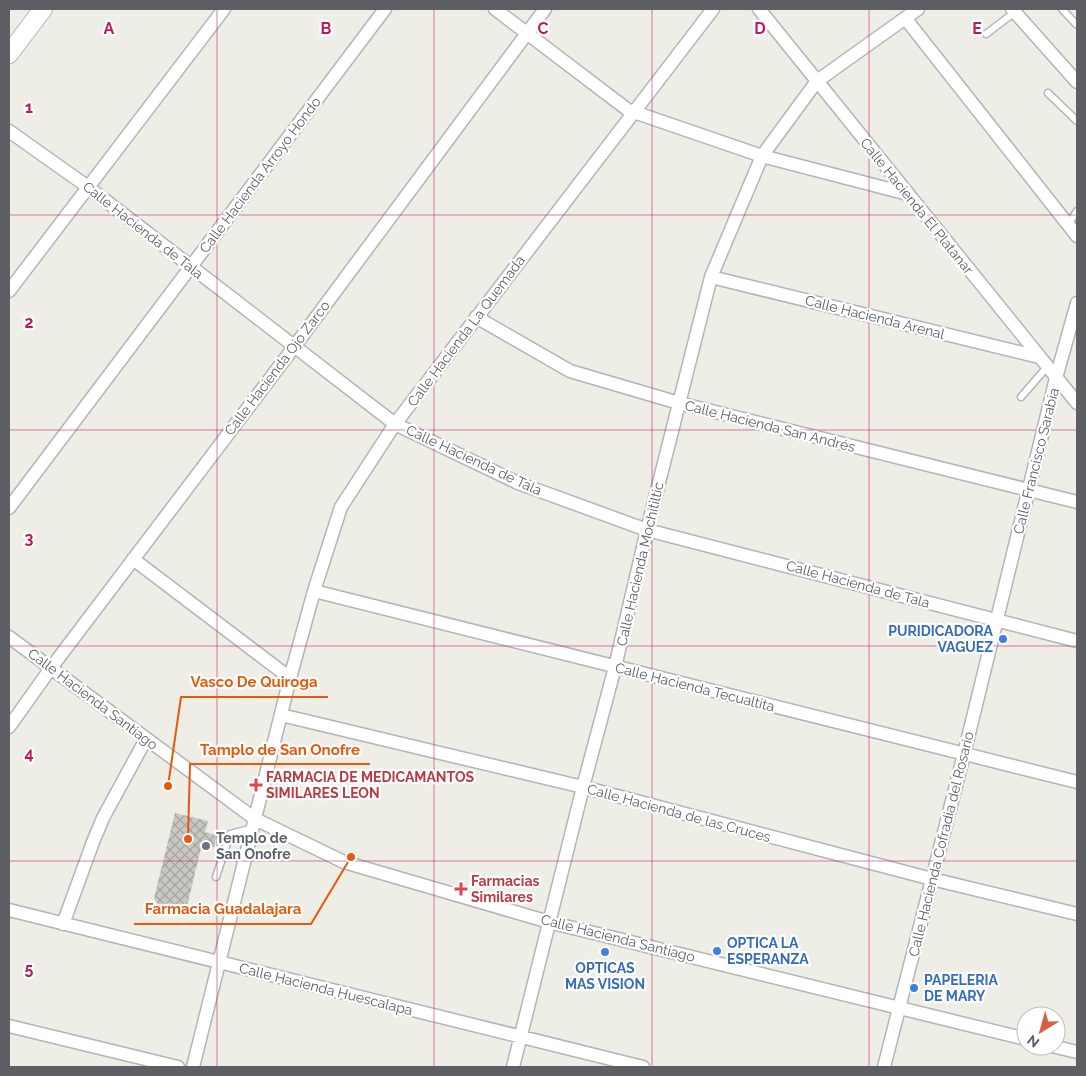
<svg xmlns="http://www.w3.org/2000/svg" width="1086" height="1076" font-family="Raleway,sans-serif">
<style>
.building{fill:url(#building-cross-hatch)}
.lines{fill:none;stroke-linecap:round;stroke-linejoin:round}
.lane-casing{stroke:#b3b4b9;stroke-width:9}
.street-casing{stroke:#b3b4b9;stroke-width:15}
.secondary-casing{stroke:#b4b6bb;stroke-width:20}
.lane{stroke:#fff;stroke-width:6}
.street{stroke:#fff;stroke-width:12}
.secondary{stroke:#fff;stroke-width:18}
.grid{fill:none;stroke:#c2185b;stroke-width:1;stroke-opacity:0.55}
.shop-dot{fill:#3f7fe0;stroke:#fff;stroke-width:2}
.health-dot{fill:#e0444e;stroke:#fff;stroke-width:2}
.worship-dot{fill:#6b7280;stroke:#fff;stroke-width:2}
.labels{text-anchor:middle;stroke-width:4.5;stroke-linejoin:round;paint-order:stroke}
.street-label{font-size:14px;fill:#5d5f64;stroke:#fff}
.shop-label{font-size:14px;font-weight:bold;fill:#366cbe;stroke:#fff;text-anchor:start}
.health-label{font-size:14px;font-weight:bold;fill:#be3a42;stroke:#fff;text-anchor:start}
.worship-label{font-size:14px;font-weight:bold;fill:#5b616d;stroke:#fff;text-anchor:start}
.grid-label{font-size:16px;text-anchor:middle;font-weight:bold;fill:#c2185b;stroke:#fff;stroke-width:4.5;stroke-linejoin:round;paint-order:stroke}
.leader{fill:none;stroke:#e8590c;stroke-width:2}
.callout-dot{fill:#e8590c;stroke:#fff;stroke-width:2}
.callout-label{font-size:15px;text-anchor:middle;font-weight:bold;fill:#e8590c;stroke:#fff;stroke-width:4.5;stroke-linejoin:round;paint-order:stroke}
</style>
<defs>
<pattern id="building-cross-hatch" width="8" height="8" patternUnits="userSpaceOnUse" patternTransform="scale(1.25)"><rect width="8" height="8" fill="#c9c7c2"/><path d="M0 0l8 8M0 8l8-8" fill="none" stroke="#a6a5a1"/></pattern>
</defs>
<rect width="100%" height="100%" fill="#eeede6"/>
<!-- building -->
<path class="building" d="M175 813 208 821 205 832 217 835 214 847 202 844 187 906 176 913 161 910 154 898Z"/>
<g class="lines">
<defs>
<path id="lane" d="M1062 9 1077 25
M986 34 1015 12
M1048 93 1077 121
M1068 225 1077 211
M1021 397 1047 367
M216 877 230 834 253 828"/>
<path id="street" d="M495 9 628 110 762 156 908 194
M759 9 1077 403
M1012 9 1077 82
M905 18 1077 236
M9 131 88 187 395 424 518 483 647 530 1077 641
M711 277 1039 357
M9 291 224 9
M476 317 570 371 679 403 1077 502
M9 508 385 9
M133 559 290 678
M314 591 1077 782
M9 637 255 819 344 862 549 922 1026 1039
M281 715 583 787 932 879 1077 914
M9 727 51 668 294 347 545 9
M9 910 643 1067
M63 924 93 842 103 818 146 739
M9 1026 178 1067
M1052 1046 1077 1052
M193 1067 290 678 314 591 341 507 395 424 713 9
M513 1067 583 787 615 667 647 530 711 277 762 156 817 81 918 9
M884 1067 964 754 1056 378 1077 303"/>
<path id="secondary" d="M9 54 43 9"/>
</defs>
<!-- lane casing -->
<use href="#lane" class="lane-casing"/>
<!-- street casing -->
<use href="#street" class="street-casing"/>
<!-- secondary casing -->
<use href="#secondary" class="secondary-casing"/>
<!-- lane -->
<use href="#lane" class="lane"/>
<!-- street -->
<use href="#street" class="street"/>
<!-- secondary -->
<use href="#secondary" class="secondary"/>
</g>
<!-- grid -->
<path class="grid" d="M217 9V1067M434 9V1067M652 9V1067M869 9V1067M9 215H1077M9 430H1077M9 646H1077M9 861H1077"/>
<!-- markers -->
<g class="shop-dot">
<circle cx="1003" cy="639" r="5"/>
<circle cx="717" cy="951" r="5"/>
<circle cx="605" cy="952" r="5"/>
<circle cx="914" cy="988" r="5"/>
</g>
<g class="health-dot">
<path d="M253.5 777.5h5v5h5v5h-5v5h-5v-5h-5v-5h5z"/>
<path d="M458.5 881.5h5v5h5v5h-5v5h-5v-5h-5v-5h5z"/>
</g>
<circle class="worship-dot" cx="206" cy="846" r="5"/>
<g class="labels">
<!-- street labels -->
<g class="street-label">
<text transform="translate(260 175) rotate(-53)" y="5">Calle Hacienda Arroyo Hondo</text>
<text transform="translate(917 206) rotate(51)" y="5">Calle Hacienda El Platanar</text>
<text transform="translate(143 230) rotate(38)" y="5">Calle Hacienda de Tala</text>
<text transform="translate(875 317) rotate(14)" y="5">Calle Hacienda Arenal</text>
<text transform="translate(466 331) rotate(-53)" y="5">Calle Hacienda La Quemada</text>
<text transform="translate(277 368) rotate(-53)" y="5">Calle Hacienda Ojo Zarco</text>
<text transform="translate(770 426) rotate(14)" y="5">Calle Hacienda San Andrés</text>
<text transform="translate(474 460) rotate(25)" y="5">Calle Hacienda de Tala</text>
<text transform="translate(1036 461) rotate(-76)" y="5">Calle Francisco Sarabia</text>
<text transform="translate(640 564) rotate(-77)" y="5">Calle Hacienda Mochitiltic</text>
<text transform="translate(858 584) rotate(15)" y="5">Calle Hacienda de Tala</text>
<text transform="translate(695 687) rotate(14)" y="5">Calle Hacienda Tecualtita</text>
<text transform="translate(93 699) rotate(37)" y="5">Calle Hacienda Santiago</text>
<text transform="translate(679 813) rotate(15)" y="5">Calle Hacienda de las Cruces</text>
<text transform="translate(941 844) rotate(-76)" y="5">Calle Hacienda Cofradia del Rosario</text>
<text transform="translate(618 938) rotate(14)" y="5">Calle Hacienda Santiago</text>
<text transform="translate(326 989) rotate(14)" y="5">Calle Hacienda Huescalapa</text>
</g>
<!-- shop labels -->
<g class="shop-label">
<text x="993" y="636" text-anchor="end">PURIDICADORA<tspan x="993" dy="16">VAGUEZ</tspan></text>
<text x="727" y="948">OPTICA LA<tspan x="727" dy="16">ESPERANZA</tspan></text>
<text x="605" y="973" text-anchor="middle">OPTICAS<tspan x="605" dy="16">MAS VISION</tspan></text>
<text x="924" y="985">PAPELERIA<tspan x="924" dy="16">DE MARY</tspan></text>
</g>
<!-- health labels -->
<g class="health-label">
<text x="266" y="782">FARMACIA DE MEDICAMANTOS<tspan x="266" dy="16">SIMILARES LEON</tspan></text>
<text x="471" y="886">Farmacias<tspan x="471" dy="16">Similares</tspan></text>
</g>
<!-- worship labels -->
<g class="worship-label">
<text x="216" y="843">Templo de<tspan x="216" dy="16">San Onofre</tspan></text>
</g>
</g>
<g class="grid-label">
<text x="109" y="34">A</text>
<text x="326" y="34">B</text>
<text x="543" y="34">C</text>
<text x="760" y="34">D</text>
<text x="977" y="34">E</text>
<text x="29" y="113">1</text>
<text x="29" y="328">2</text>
<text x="29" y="544">3</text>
<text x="29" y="759">4</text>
<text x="29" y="974">5</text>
</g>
<!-- callouts -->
<path class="leader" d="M168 786L181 697H328M188 839L190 764H370M351 857L311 924H134"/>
<g class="callout-dot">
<circle cx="168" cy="786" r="5"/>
<circle cx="188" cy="839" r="5"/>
<circle cx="351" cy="857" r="5"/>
</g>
<g class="callout-label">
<text x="254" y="687">Vasco De Quiroga</text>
<text x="280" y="755">Tamplo de San Onofre</text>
<text x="223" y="914">Farmacia Guadalajara</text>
</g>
<!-- border -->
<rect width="1086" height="1076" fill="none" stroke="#5d5f64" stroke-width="20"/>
<!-- north arrow -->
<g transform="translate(1041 1031) rotate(217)"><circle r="24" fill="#ffffff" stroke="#bebfc1"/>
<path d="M0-4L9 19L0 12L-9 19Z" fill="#d66043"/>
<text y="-8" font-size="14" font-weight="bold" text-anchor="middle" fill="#5d5f64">N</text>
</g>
</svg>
